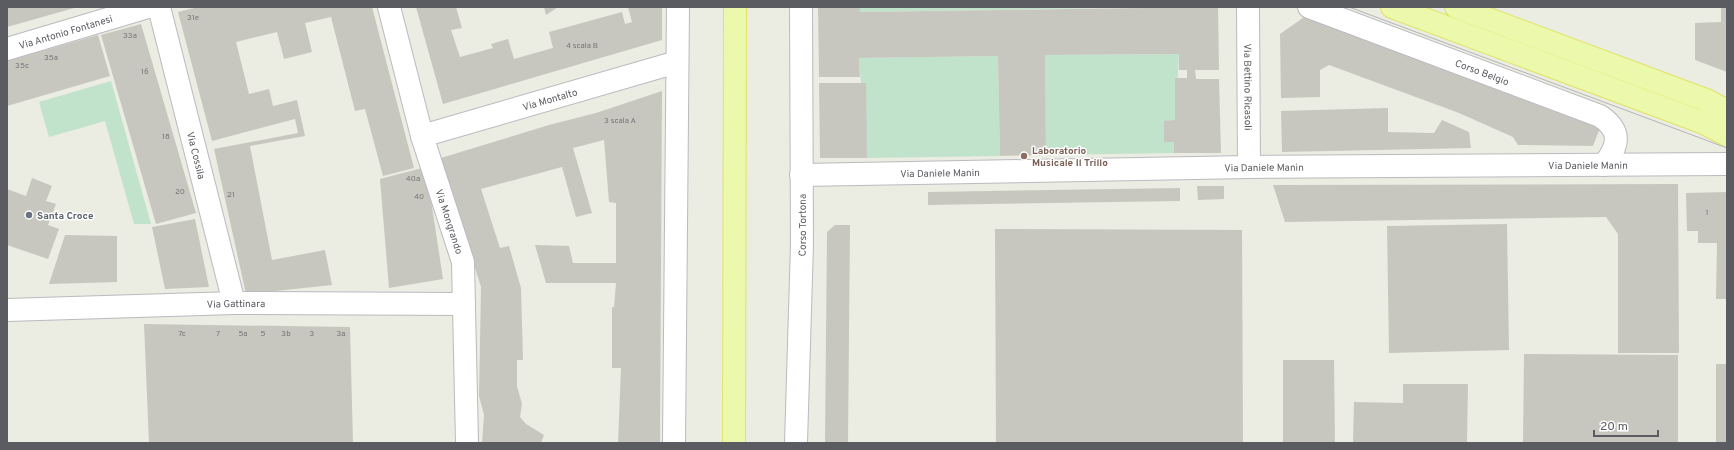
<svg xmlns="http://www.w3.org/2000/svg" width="1734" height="450" font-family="Overpass,sans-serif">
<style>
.green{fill:#c1e2cb}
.building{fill:#c7c7bf}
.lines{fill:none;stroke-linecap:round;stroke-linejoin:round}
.minor-casing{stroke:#babac0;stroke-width:24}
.major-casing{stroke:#e0e463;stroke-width:24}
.minor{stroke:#fff;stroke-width:22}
.major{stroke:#ecf8ac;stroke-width:22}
.tram{stroke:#b5b5b6;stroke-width:1}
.education-dot{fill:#8d6e63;stroke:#fff;stroke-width:1.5}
.worship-dot{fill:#6b7280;stroke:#fff;stroke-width:1.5}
.labels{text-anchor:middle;stroke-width:3;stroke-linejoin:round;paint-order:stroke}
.number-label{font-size:8px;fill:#767679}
.street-label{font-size:10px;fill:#5b5b62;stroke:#fff}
.education-label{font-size:10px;font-weight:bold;fill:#785e54;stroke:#fff;text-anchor:start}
.worship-label{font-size:10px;font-weight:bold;fill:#5b616d;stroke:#fff;text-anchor:start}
</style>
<rect width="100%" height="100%" fill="#ebece2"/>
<!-- green -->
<path class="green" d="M860 7H1179L860 12Z
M1179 54 1174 153 1046 155 1045 55Z
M998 56 1000 156 867 158 859 58Z
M111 81 151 224H134L105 121 49 137 39 102Z"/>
<!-- building -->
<path class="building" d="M7 7H78L7 27Z
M198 7H372L414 168 383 176 365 109 355 111 331 17 305 23 312 52 284 59 277 32 236 42 249 94 269 89 273 106 297 100 305 136 250 146 272 260 325 250 332 285 246 294 214 149 298 133 295 119 212 141 178 12Z
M416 7H456L462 28 451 30 460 57 493 48 491 44 508 39 514 59 553 48 549 32 622 12 625 24 632 22 628 7H662V40L443 104Z
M544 7H558L546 15Z
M818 7H860V12L1218 7 1219 70H1195L1196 79H1219L1221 153H1174V142H1164V121L1175 120V78H1187V70H1179V54L1045 55 1046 155 1000 156 998 56 859 58 860 77H819Z
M1721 7H1727V72L1695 60V23L1721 22Z
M1307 15 1602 123 1593 146 1518 145 1513 137 1459 113 1329 65 1320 70V97L1281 98 1280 34Z
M141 24 196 213 156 224 101 35Z
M98 35 110 76 7 106V61Z
M819 83H866L867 158H820Z
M662 91 660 443H618L621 368H612V307H614L616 283H546L535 245 569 246 573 263H616V203L609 202 604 140 573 148 592 213 576 217 562 167 481 189 500 248 509 246 521 288 523 360H517V386L522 404 520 417 526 424 544 435 541 443H482L484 415 479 396 481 287 441 158 549 125 596 113Z
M1388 108V132L1434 133 1442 120 1469 132 1471 148 1282 152 1281 111Z
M426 167 443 279 389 288 380 179Z
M32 178 52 186 46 201 56 204 48 225 59 229 48 259 7 245V189L26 196Z
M1678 184 1679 353H1618V234L1606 217 1285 222 1273 185Z
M1197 186H1224V199L1198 200Z
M1180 188V201L928 205V192Z
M1727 192V299H1716L1717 243H1698V231H1687L1686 193Z
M195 219 209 287 165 289 152 227Z
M1507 224 1509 350 1389 353 1387 226Z
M835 225H850L848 443H825L827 232Z
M995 229 1242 230 1243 443H996Z
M65 235 117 236V282L49 284Z
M144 324 350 327 353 443H149Z
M1524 354 1678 355V443H1523Z
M1283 360H1334L1335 443H1283Z
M1716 364H1727V443H1716Z
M1403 384H1468L1467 443H1353L1354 402 1403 403Z"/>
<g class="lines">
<defs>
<g id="minor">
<path id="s1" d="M159 7 234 303"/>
<path id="s2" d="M389 7 422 136 463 262 467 443"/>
<path id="s3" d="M1248 7 1249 167"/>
<path id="s4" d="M1309 7 1600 116C1622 131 1619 145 1604 165"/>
<path id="s5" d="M7 49 148 7"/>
<path id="s6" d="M422 136 677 62"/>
<path id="s7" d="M801 175 1249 167 1727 164"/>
<path id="s8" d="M7 310 234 303 464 304"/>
<path d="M674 443 678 7"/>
<path id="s9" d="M796 443 802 244 801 7"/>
</g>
<path id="major" d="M1392 7 1704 123 1727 135
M1456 7 1706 100 1727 111
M734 443 735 7"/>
</defs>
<!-- minor casing -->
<use href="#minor" class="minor-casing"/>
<!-- major casing -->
<use href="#major" class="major-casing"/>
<!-- minor -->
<use href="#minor" class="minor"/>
<!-- major -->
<use href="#major" class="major"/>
<!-- tram -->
<path class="tram" d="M1349 7 1727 148"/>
</g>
<!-- markers -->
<circle class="education-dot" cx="1024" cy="156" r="4"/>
<circle class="worship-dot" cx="29" cy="215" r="4"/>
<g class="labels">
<!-- number labels -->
<g class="number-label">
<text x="193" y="20">31e</text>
<text x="130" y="38">33a</text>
<text x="582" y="48">4 scala B</text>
<text x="51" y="60">35a</text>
<text x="22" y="68">35c</text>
<text x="145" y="74">16</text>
<text x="620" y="123">3 scala A</text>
<text x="166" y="139">18</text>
<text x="413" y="181">40a</text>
<text x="180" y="194">20</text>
<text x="231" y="197">21</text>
<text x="419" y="199">40</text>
<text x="1707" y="215">1</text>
<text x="182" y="336">7c</text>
<text x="218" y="336">7</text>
<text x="243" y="336">5a</text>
<text x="263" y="336">5</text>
<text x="286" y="336">3b</text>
<text x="312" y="336">3</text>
<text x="341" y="336">3a</text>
</g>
<!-- street labels -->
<g class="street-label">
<text dy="4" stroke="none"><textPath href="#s5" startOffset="61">Via Antonio Fontanesi</textPath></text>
<text dy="4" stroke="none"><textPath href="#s4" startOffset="185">Corso Belgio</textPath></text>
<text dy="4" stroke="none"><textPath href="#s3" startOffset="80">Via Bettino Ricasoli</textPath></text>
<text dy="4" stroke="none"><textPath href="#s6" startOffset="133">Via Montalto</textPath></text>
<text dy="4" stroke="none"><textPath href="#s1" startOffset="153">Via Cossila</textPath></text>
<text dy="4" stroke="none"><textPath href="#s7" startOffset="787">Via Daniele Manin</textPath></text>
<text dy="4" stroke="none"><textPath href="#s7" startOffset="463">Via Daniele Manin</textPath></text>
<text dy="4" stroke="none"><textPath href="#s7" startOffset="139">Via Daniele Manin</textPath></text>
<text dy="4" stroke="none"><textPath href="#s2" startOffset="223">Via Mongrando</textPath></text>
<text dy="4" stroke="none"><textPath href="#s9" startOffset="218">Corso Tortona</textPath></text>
<text dy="4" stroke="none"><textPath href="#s8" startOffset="229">Via Gattinara</textPath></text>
</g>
<!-- education labels -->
<g class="education-label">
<text x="1032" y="154">Laboratorio<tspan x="1032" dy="12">Musicale Il Trillo</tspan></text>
</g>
<!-- worship labels -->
<g class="worship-label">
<text x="37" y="219">Santa Croce</text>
</g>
</g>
<!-- border -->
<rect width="1734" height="450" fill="none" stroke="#5b5b62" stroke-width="16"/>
<!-- scale -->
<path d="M1594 430v6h64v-6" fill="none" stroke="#5b5b62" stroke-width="2"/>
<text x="1600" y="430" font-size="12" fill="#5b5b62" stroke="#ffffff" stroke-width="3" paint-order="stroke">20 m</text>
</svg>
